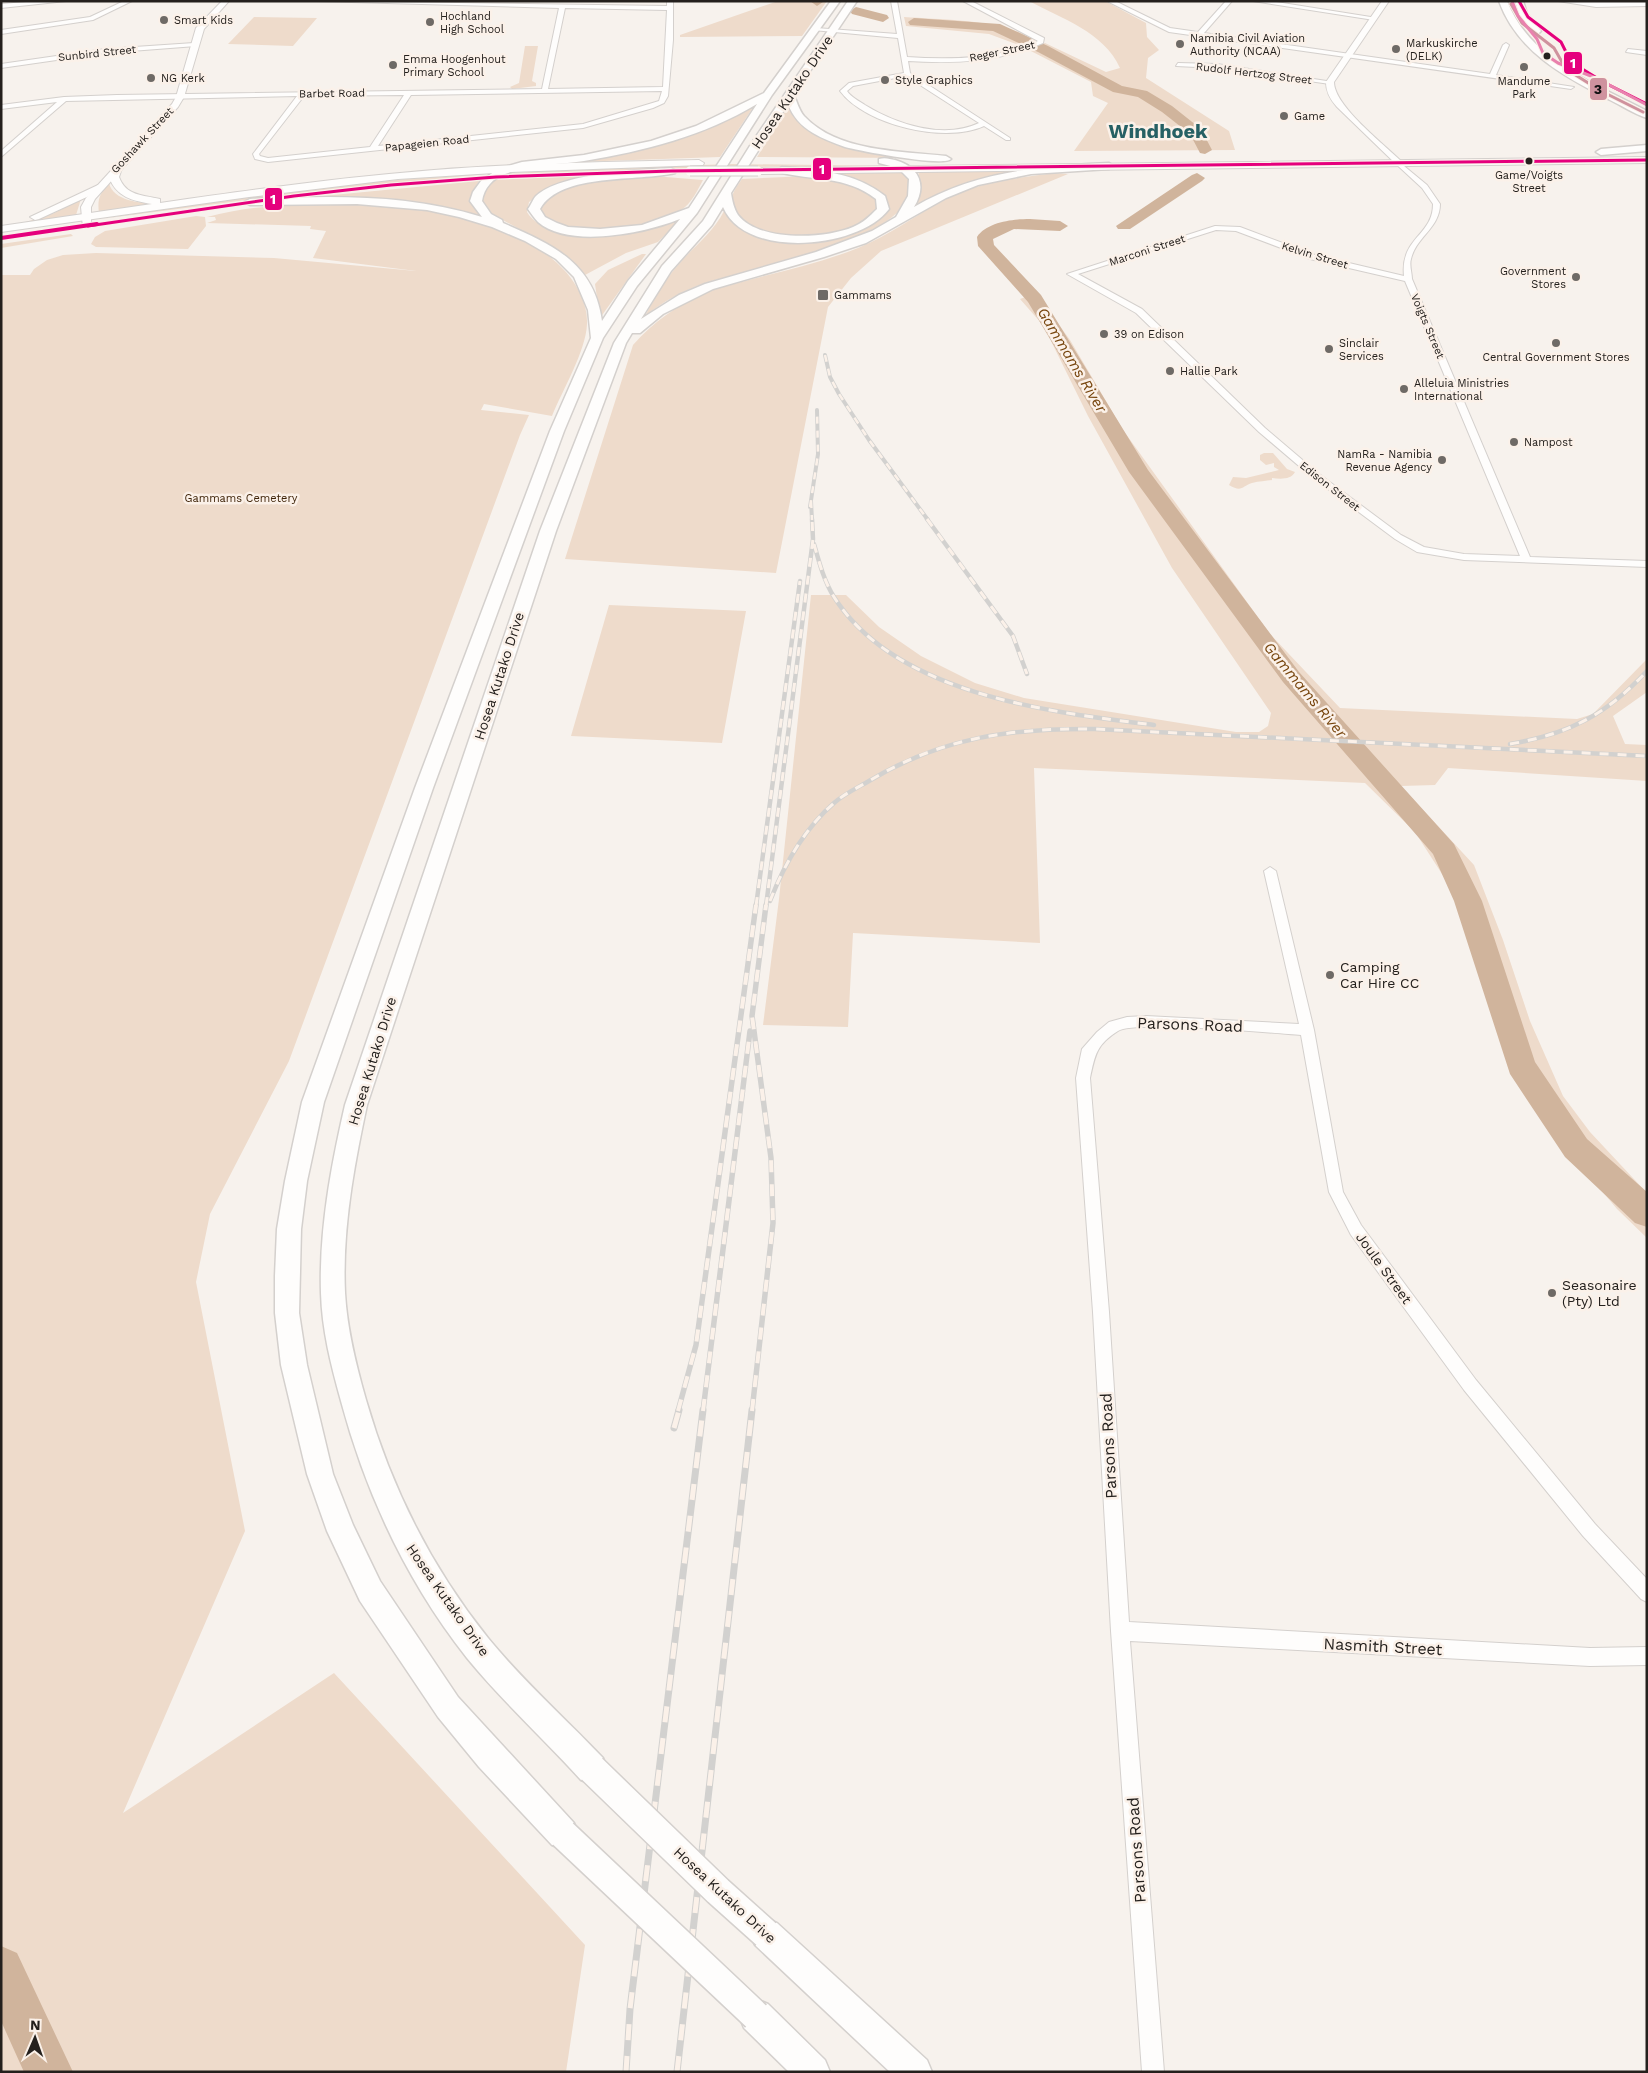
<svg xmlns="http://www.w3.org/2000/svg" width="1648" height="2073" font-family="'Work Sans',sans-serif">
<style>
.green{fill:#eedbcb}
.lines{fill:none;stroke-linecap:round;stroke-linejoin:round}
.river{fill:#d0b49c;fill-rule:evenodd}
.minor-casing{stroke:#d4d0cd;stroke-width:2}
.tertiary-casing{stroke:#d4d0cd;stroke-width:2}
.secondary-casing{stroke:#d4d0cd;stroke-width:2}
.primary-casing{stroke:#d4d0cd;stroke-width:3}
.minor{fill:#fefdfc;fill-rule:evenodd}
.tertiary{fill:#fefdfc;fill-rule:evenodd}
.secondary{fill:#fefdfc;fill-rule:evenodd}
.primary{fill:#fefdfc;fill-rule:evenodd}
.rail-far3-casing{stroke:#d2d1cf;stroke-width:4}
.rail-far2-casing{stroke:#d2d1cf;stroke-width:4.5}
.rail-far1-casing{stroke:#d2d1cf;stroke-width:5.5}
.rail-casing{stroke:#d2d1cf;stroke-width:7}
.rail-far3{stroke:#fbf1e9;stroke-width:2.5;stroke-dasharray:7;stroke-linecap:butt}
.rail-far2{stroke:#fbf1e9;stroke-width:3;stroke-dasharray:9;stroke-linecap:butt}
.rail-far1{stroke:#fbf1e9;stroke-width:4;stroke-dasharray:12;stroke-linecap:butt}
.rail{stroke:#fbf1e9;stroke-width:5;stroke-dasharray:16;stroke-linecap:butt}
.secondary-bridge-casing{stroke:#d4d0cd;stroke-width:11;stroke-linecap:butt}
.primary-bridge-casing{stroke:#d4d0cd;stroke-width:32;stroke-linecap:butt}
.secondary-bridge{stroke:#fefdfc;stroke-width:9}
.primary-bridge{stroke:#fefdfc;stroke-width:29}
.bus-1-far1-casing{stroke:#fbf1e9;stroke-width:5}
.bus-1-casing{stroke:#fbf1e9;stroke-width:6}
.bus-2-casing{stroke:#fbf1e9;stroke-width:5}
.bus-3-casing{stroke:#fbf1e9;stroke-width:5}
.bus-1-far1{stroke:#e5007d;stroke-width:3}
.bus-1{stroke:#e5007d;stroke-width:4}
.bus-2{stroke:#cf929e;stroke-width:3}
.bus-3{stroke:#e981ae;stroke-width:3}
.poi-dot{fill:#6e6a66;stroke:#fbf1e9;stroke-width:2}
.bus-dot{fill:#24201d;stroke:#fbf1e9;stroke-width:2}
.labels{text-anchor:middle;stroke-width:5;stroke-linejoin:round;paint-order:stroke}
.far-poi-label{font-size:11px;fill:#24201d;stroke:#fbf1e9;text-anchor:start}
.far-street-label{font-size:11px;fill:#24201d;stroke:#fbf1e9}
.far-bus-label{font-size:11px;fill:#24201d;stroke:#fbf1e9}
.far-park-label{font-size:11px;fill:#3f2409;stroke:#fbf1e9}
.street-label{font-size:14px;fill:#24201d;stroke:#fbf1e9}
.poi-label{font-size:14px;fill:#24201d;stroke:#fbf1e9;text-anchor:start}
.water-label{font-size:15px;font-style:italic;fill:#76440c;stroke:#fbf1e9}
.near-street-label{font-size:16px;fill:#24201d;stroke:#fbf1e9}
.far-town-label{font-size:20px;font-weight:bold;fill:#266064;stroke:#fbf1e9}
.line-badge{stroke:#fbf1e9;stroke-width:2}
.badge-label{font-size:14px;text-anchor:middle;font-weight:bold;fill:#fff}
.pale-badge-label{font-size:14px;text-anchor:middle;font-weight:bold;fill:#111}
</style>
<rect width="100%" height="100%" fill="#f7f2ed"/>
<!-- green -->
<path class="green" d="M778 1H827L802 36 680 37V35Z
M1029 1H1105L1146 23 1147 37 1159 50 1148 58 1146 78 1229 131 1235 150 1074 151 1108 103 1093 96 1091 82 1027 49 1045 43 1106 72 1120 68C1104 32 1062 19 1029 1Z
M254 17 317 18 293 46 228 44Z
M904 17C947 20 996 19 1035 39L1016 44 989 34 906 26Z
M525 46H538L532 81 536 83V86L512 89 510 87 519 83Z
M754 106 720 157 576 162C646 151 691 140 754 106Z
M788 107C811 142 872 149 910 158L757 157Z
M732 164 901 166 723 167 502 174 580 169Z
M1024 170C983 176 948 188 912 209 920 196 922 186 918 171Z
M815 172H907C941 237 741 270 705 283 682 291 664 301 645 316 655 298 665 279 679 264 695 245 713 233 724 211L736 222 771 238 846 234 872 225 887 211 888 204 885 197 866 183Z
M471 173 487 174 331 189 101 219 242 197 343 185Z
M1055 173 1068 174 881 251 851 278 828 307 776 573 565 559 633 345C653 322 677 306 704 293 755 276 808 268 858 248 890 235 917 214 948 198 981 181 1018 178 1055 173Z
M608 175 544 191 529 202 527 212C543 241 616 236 644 231 657 228 669 223 681 219L658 242 626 253 585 275 563 253 490 213 481 200 482 192 490 180Z
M653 176 703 180C697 191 692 203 681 210 650 232 568 240 539 213L541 202C575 180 614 178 653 176Z
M809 176 852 183 877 198 879 210C868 220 857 226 843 231 816 238 732 243 732 199 732 192 738 185 742 179Z
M479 181 473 191 472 201 485 218C428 201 371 198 312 197Z
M109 183C113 201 141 203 155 204L99 213C97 199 100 193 109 183Z
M81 199 76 215 16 225 52 214Z
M338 202C412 208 512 212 566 272 578 286 588 305 587 324 586 351 562 391 552 416L484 404 481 410 529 415 520 435 289 1061 210 1214 196 1282 245 1531 123 1813 334 1673 585 1945 566 2072H1V275H30L34 269 47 260 63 255 96 253 274 258 416 271 313 258 326 231 310 229 311 226 207 223 216 220 215 217H207C250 205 294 205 338 202Z
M196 216 205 217 206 226 188 249 96 247 91 244 95 237 105 231Z
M71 234 73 236 1 248V244Z
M642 254H646L600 318 595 284 608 270Z
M1036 293 1070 340 1123 430 1270 634 1340 708 1577 719 1593 714 1647 659V692L1613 716 1625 744 1647 745V781L1448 768 1435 785 1401 786 1474 865 1503 940 1530 1021 1563 1096 1590 1132 1647 1193V1238L1617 1209 1539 1116 1505 1057 1469 930 1451 888 1415 832 1365 783 1034 768 1040 943 853 933 848 1027 763 1025 779 899 811 595H846L879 627 921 656 975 683 1024 698 1236 732H1259L1268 726 1271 713 1172 568 1088 416 1051 341 1049 332 1020 299Z
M1264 453H1273L1287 469 1295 472C1291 480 1280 479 1272 478V480C1266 481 1259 481 1252 483 1242 486 1242 493 1229 485L1233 477 1246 478 1279 470 1274 467V463L1266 465 1260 460V455Z
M609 605 746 611 722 743 571 736Z"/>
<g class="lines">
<!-- river -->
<path class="river" d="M810 1H823V2L817 6Z
M856 7 887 15 889 18 883 22 852 14 850 11Z
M914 18 1000 24 1048 46 1122 86 1147 91 1172 106 1201 129 1212 150 1205 154 1200 153 1190 134 1162 112 1138 97 1113 92 1038 52 993 31 910 25 908 22Z
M1197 173 1205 178 1202 181 1130 229H1118L1116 226 1192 175Z
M1030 219 1060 221 1068 226 1060 231 1014 229 993 239 994 245 1041 295 1148 470 1299 672 1454 844 1482 901 1535 1062 1587 1139 1647 1192V1227L1635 1223 1565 1157 1510 1074 1454 901 1433 854 1283 682 1129 472 1028 302 978 246 977 237C987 222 1013 219 1030 219Z
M1 1946 17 1953 73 2072H24L1 2021Z"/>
<defs>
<path id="minor" d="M39 1H66L1 8V4Z
M124 1H132L93 20 1 34V30L90 17Z
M316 1 667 6V1H673V40L668 96 664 103 653 108 583 128 268 162 255 159 253 154 297 96 66 101 1 157V151L57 102 1 109V105L64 97 117 95 542 89 559 8ZM565 8 667 10 663 87 548 89ZM662 91 659 101 583 124 378 146 411 95ZM404 95 370 147 268 158 260 156 259 154 304 96Z
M891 1H897L907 57C951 60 997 59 1038 41L963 1H971L1044 38 1043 43C1001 62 953 64 908 61L910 73 1010 138V140H1006L984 126C945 144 865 125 840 91L849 83 904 73 898 38 813 30 816 28 897 34ZM906 76 979 123C943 140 896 124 865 105 859 101 851 97 847 91L853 86Z
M1107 1H1115L1170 28 1198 32 1226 1H1232L1204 33 1490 74 1503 45 1506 43 1509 45 1496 75 1574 87 1571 89 1169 32Z
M1253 1H1270L1377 18 1374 20Z
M194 43 196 46 105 53 1 68V64L105 49Z
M1628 49 1647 51V55L1626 52Z
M1178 63 1217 64 1333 82 1330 84 1217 68 1176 66Z
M1398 161 1427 185 1440 204C1440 228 1416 237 1411 259 1409 265 1412 273 1412 279L1530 557 1647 561V567L1464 560 1417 552 1395 539 1313 478 1259 432 1136 313 1067 274 1215 226 1240 227 1315 255 1404 276C1400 237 1433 236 1433 204L1422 188 1396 164ZM1216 230 1236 231 1310 259 1405 281 1520 556 1464 554 1424 547 1401 535 1319 474 1265 428 1142 309 1078 274Z
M1270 867 1276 871 1314 1030 1343 1192 1361 1225 1476 1380 1595 1524 1647 1579V1602L1641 1599 1583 1536 1464 1390 1351 1235 1329 1192 1301 1035C1273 1033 1133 1020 1118 1031 1096 1045 1095 1055 1090 1078L1109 1312 1129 1622 1590 1648 1647 1647V1665L1590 1666 1130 1641 1164 2072H1142L1111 1631 1093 1312 1076 1078 1082 1049 1097 1032 1109 1022 1127 1017 1146 1016 1299 1024 1264 871Z"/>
<path id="tertiary" d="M222 1H229L204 29 184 97 178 107 95 199 91 207V226L83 228 81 207 86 198 172 104 176 97 196 28Z
M1382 1H1389L1334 82C1334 106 1384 144 1401 161L1402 163 1398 166 1337 107C1330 99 1326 92 1326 82Z
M1558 1 1647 2V6L1596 7Z"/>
<path id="secondary" d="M1647 157V163L758 174 753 171 758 168Z
M699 160 704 163 703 165 511 172 398 179 249 197 1 232V226L152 204C133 201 116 197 109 177L113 165 118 162 123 165 119 177C126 196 143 195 160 199V203C251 190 343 177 434 170 522 163 611 162 699 160Z
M98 185 103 188 102 190 39 219 35 220 30 217Z"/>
<path id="primary" d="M831 1H840L772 95 697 213 637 286 603 338 564 431 433 788 324 1102 307 1181 301 1229 299 1313 307 1365 333 1474 353 1525 380 1581 458 1697 574 1823 578 1834 574 1845 563 1849 552 1845 479 1767 438 1717 360 1601 327 1531 307 1474 281 1365 275 1313V1276L277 1229 285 1181 302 1102 415 788 550 431 591 338 588 310 574 277 556 259 525 241 492 227 459 217 427 210 357 204 250 205 244 202 250 199C328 196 406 193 482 217L470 201 473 192 481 181 498 169 522 162 584 155 651 141 696 126 764 93ZM757 104 689 208 642 225 600 229 568 227 557 223 545 217 540 209C561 172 639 182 675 173L676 171 671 168C638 170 561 173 536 196 533 199 531 205 528 209 531 213 534 218 538 222 569 249 645 233 680 219L628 281 602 321C594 262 551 244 503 223L502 220 491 214 482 201C484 188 493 178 505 174 530 164 558 165 584 161 644 151 704 136 757 104Z
M848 1H857L794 95C797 102 799 110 804 116 837 152 901 151 946 156L951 159C943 167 860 151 845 147 834 143 823 139 813 133 801 126 793 117 788 104L731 193C732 200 734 209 738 215 759 242 825 239 853 227 863 223 870 216 877 209L876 199C845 175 813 181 778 172L777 170 782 167C819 170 855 172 885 196L889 209C859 249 745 260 723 207L712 225 671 271 641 319 679 295 705 284 816 252 872 231 896 217 908 196 909 179 898 168 879 163V159C885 157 890 159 895 160 920 167 927 186 914 207 975 171 1040 166 1109 163L1114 166 1109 169 1031 174 978 185 946 198 866 243 824 257 713 289 663 314 640 333H632L626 343 556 531 367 1105C354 1166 342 1230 345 1293 347 1329 356 1365 366 1400 391 1487 431 1567 488 1638 523 1681 565 1718 603 1758L607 1769 603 1780 592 1784 581 1780C544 1739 502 1701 467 1658 407 1582 366 1494 341 1401 331 1365 322 1330 321 1293 319 1230 331 1166 345 1105L540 531 614 343 662 266 703 221 753 141Z
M1499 1H1507C1530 60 1595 84 1647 111V118C1634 114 1621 105 1608 99 1563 76 1517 51 1499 1Z
M1515 1H1523L1527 14 1541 31 1539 33H1533L1519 14Z
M1647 145V151L1601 155 1596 152 1601 149Z
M766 1918 777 1923 927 2060 932 2072H890L755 1945 750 1934 755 1923Z
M756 1999 768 2004 825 2060 830 2072H789L744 2028 739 2016 744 2004Z"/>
</defs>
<!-- minor casing -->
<use href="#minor" class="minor-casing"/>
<!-- tertiary casing -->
<use href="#tertiary" class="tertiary-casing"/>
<!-- secondary casing -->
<use href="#secondary" class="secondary-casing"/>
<!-- primary casing -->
<use href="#primary" class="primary-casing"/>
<!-- minor -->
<use href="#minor" class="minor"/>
<!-- tertiary -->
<use href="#tertiary" class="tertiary"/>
<!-- secondary -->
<use href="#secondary" class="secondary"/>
<!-- primary -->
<use href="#primary" class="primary"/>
<defs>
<path id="rail-far3" d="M825 355 830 377 839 394 869 440 928 520
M811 501 812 520
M810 507 818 454 817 410"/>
<path id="rail-far2" d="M927 519 1013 636 1027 674
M814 544C819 562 824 581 834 597 896 695 1050 712 1154 725
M1510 744C1569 734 1606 715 1647 671
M770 901C784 865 804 829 834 803 844 794 857 788 869 781 942 737 1012 728 1095 729L1647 756
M756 906 800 581
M766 906 813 539 812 519"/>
<path id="rail-far1" d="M678 1411 696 1345 756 905
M703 1411 750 1031
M752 1411 773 1223 771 1158 752 1016 766 905"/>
<path id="rail" d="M674 1428 679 1410
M626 2072 630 2009 703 1410
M677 2072 752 1410"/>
</defs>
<!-- rail-far3 casing -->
<use href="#rail-far3" class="rail-far3-casing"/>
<!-- rail-far2 casing -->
<use href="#rail-far2" class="rail-far2-casing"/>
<!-- rail-far1 casing -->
<use href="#rail-far1" class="rail-far1-casing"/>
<!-- rail casing -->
<use href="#rail" class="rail-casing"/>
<!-- rail-far3 -->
<use href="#rail-far3" class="rail-far3"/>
<!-- rail-far2 -->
<use href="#rail-far2" class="rail-far2"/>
<!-- rail-far1 -->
<use href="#rail-far1" class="rail-far1"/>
<!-- rail -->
<use href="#rail" class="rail"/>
<defs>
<path id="secondary-bridge" d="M690 171H758"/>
<path id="primary-bridge" d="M592 1769 718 1891 766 1934
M563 1834 756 2016"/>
</defs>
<!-- secondary-bridge casing -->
<use href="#secondary-bridge" class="secondary-bridge-casing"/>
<!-- primary-bridge casing -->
<use href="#primary-bridge" class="primary-bridge-casing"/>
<!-- secondary-bridge -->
<use href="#secondary-bridge" class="secondary-bridge"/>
<!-- primary-bridge -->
<use href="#primary-bridge" class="primary-bridge"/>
<defs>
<path id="bus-1-far1" d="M1519 1 1528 17 1561 42 1571 62 1605 83 1647 104
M88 226 294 196 391 185 496 177 671 171 1647 160"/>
<path id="bus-1" d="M1 238 97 224"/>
<path id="bus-2" d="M1511 4 1522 23 1554 48 1566 69 1601 91 1643 112"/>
<path id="bus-3" d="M1512 1 1518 16 1537 39 1543 53 1558 63 1596 78 1647 105"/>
</defs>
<!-- bus-1-far1 casing -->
<use href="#bus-1-far1" class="bus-1-far1-casing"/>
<!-- bus-1 casing -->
<use href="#bus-1" class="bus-1-casing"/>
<!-- bus-2 casing -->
<use href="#bus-2" class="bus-2-casing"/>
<!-- bus-3 casing -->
<use href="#bus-3" class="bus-3-casing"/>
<!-- bus-1-far1 -->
<use href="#bus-1-far1" class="bus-1-far1"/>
<!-- bus-1 -->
<use href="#bus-1" class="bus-1"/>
<!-- bus-2 -->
<use href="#bus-2" class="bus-2"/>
<!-- bus-3 -->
<use href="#bus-3" class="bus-3"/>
</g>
<!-- markers -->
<g class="poi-dot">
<circle cx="164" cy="20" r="5"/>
<circle cx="430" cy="22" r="5"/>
<circle cx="1180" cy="44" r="5"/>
<circle cx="1396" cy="49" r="5"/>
<circle cx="393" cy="65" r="5"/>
<circle cx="1524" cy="67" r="5"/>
<circle cx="151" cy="78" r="5"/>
<circle cx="885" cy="80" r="5"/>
<circle cx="1284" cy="116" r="5"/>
<circle cx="1576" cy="277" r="5"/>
<rect x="817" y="289" width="12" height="12" rx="2.5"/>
<circle cx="1104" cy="334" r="5"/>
<circle cx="1556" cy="343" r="5"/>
<circle cx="1329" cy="349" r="5"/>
<circle cx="1170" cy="371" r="5"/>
<circle cx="1404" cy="389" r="5"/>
<circle cx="1514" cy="442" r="5"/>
<circle cx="1442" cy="460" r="5"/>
<circle cx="1330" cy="975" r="5"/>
<circle cx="1552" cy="1293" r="5"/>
</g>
<g class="bus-dot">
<circle cx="1547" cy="56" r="4.5"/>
<circle cx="1529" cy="161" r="4.5"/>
</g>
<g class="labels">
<!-- far-poi labels -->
<g class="far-poi-label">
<text x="440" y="20">Hochland<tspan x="440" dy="13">High School</tspan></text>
<text x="174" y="24">Smart Kids</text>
<text x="1190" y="42">Namibia Civil Aviation<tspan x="1190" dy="13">Authority (NCAA)</tspan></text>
<text x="1406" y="47">Markuskirche<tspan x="1406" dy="13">(DELK)</tspan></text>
<text x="403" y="63">Emma Hoogenhout<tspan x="403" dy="13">Primary School</tspan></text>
<text x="161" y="82">NG Kerk</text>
<text x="895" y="84">Style Graphics</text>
<text x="1524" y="85" text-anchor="middle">Mandume<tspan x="1524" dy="13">Park</tspan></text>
<text x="1294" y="120">Game</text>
<text x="1566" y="275" text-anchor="end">Government<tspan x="1566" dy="13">Stores</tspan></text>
<text x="834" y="299">Gammams</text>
<text x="1114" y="338">39 on Edison</text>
<text x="1339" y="347">Sinclair<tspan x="1339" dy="13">Services</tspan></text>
<text x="1556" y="361" text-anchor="middle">Central Government Stores</text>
<text x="1180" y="375">Hallie Park</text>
<text x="1414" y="387">Alleluia Ministries<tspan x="1414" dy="13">International</tspan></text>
<text x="1524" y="446">Nampost</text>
<text x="1432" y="458" text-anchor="end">NamRa - Namibia<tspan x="1432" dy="13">Revenue Agency</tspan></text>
</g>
<!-- far-street labels -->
<g class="far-street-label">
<text transform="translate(1002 51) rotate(-12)" y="4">Reger Street</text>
<text transform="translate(97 53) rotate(-6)" y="4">Sunbird Street</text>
<text transform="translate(1254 73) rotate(7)" y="4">Rudolf Hertzog Street</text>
<text transform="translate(332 93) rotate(-1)" y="4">Barbet Road</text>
<text transform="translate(142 140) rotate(-47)" y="4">Goshawk Street</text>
<text transform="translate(427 143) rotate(-6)" y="4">Papageien Road</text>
<text transform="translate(1147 250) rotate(-18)" y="4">Marconi Street</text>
<text transform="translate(1315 255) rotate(17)" y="4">Kelvin Street</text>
<text transform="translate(1428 326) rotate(67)" y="4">Voigts Street</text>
<text transform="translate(1330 486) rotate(38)" y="4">Edison Street</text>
</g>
<!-- far-bus labels -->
<g class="far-bus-label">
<text x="1529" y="179">Game/Voigts<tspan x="1529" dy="13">Street</tspan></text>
</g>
<!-- far-park labels -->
<g class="far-park-label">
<text x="241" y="502">Gammams Cemetery</text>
</g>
<!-- street labels -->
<g class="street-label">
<text transform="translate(792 92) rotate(-56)" y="5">Hosea Kutako Drive</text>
<text transform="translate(499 676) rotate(-72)" y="5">Hosea Kutako Drive</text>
<text transform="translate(372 1061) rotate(-73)" y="5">Hosea Kutako Drive</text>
<text transform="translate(1384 1268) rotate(54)" y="5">Joule Street</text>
<text transform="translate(448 1600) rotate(55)" y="5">Hosea Kutako Drive</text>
<text transform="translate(725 1895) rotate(43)" y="5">Hosea Kutako Drive</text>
</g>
<!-- poi labels -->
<g class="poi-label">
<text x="1340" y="972">Camping<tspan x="1340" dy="16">Car Hire CC</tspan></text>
<text x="1562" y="1290">Seasonaire<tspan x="1562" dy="16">(Pty) Ltd</tspan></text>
</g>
<!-- water labels -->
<g class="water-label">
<text transform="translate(1072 360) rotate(59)" y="5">Gammams River</text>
<text transform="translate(1305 690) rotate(50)" y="5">Gammams River</text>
</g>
<!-- near-street labels -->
<g class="near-street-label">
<text transform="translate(1190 1024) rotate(2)" y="6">Parsons Road</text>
<text transform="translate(1108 1446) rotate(-93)" y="6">Parsons Road</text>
<text transform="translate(1383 1646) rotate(3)" y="6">Nasmith Street</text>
<text transform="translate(1136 1850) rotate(-94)" y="6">Parsons Road</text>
</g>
<!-- far-town labels -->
<g class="far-town-label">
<text x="1158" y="138">Windhoek</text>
</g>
</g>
<g class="line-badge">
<rect x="1563" y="51" width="20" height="24" rx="5" fill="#e5007d"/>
<rect x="1589" y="77" width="19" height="24" rx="5" fill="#cf929e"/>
<rect x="812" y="157" width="20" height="24" rx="5" fill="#e5007d"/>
<rect x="264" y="187" width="19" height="24" rx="5" fill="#e5007d"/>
</g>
<g class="badge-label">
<text x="1573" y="68">1</text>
<text x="822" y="174">1</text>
<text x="273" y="204">1</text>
</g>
<g class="pale-badge-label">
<text x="1598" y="94">3</text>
</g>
<!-- border -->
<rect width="1648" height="2073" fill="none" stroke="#24201d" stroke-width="5"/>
<!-- north arrow -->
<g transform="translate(35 2038) rotate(2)" stroke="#fbf1e9" stroke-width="4" paint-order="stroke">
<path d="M0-4L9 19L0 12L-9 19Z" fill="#24201d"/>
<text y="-8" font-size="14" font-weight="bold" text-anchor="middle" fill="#24201d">N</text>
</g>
</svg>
